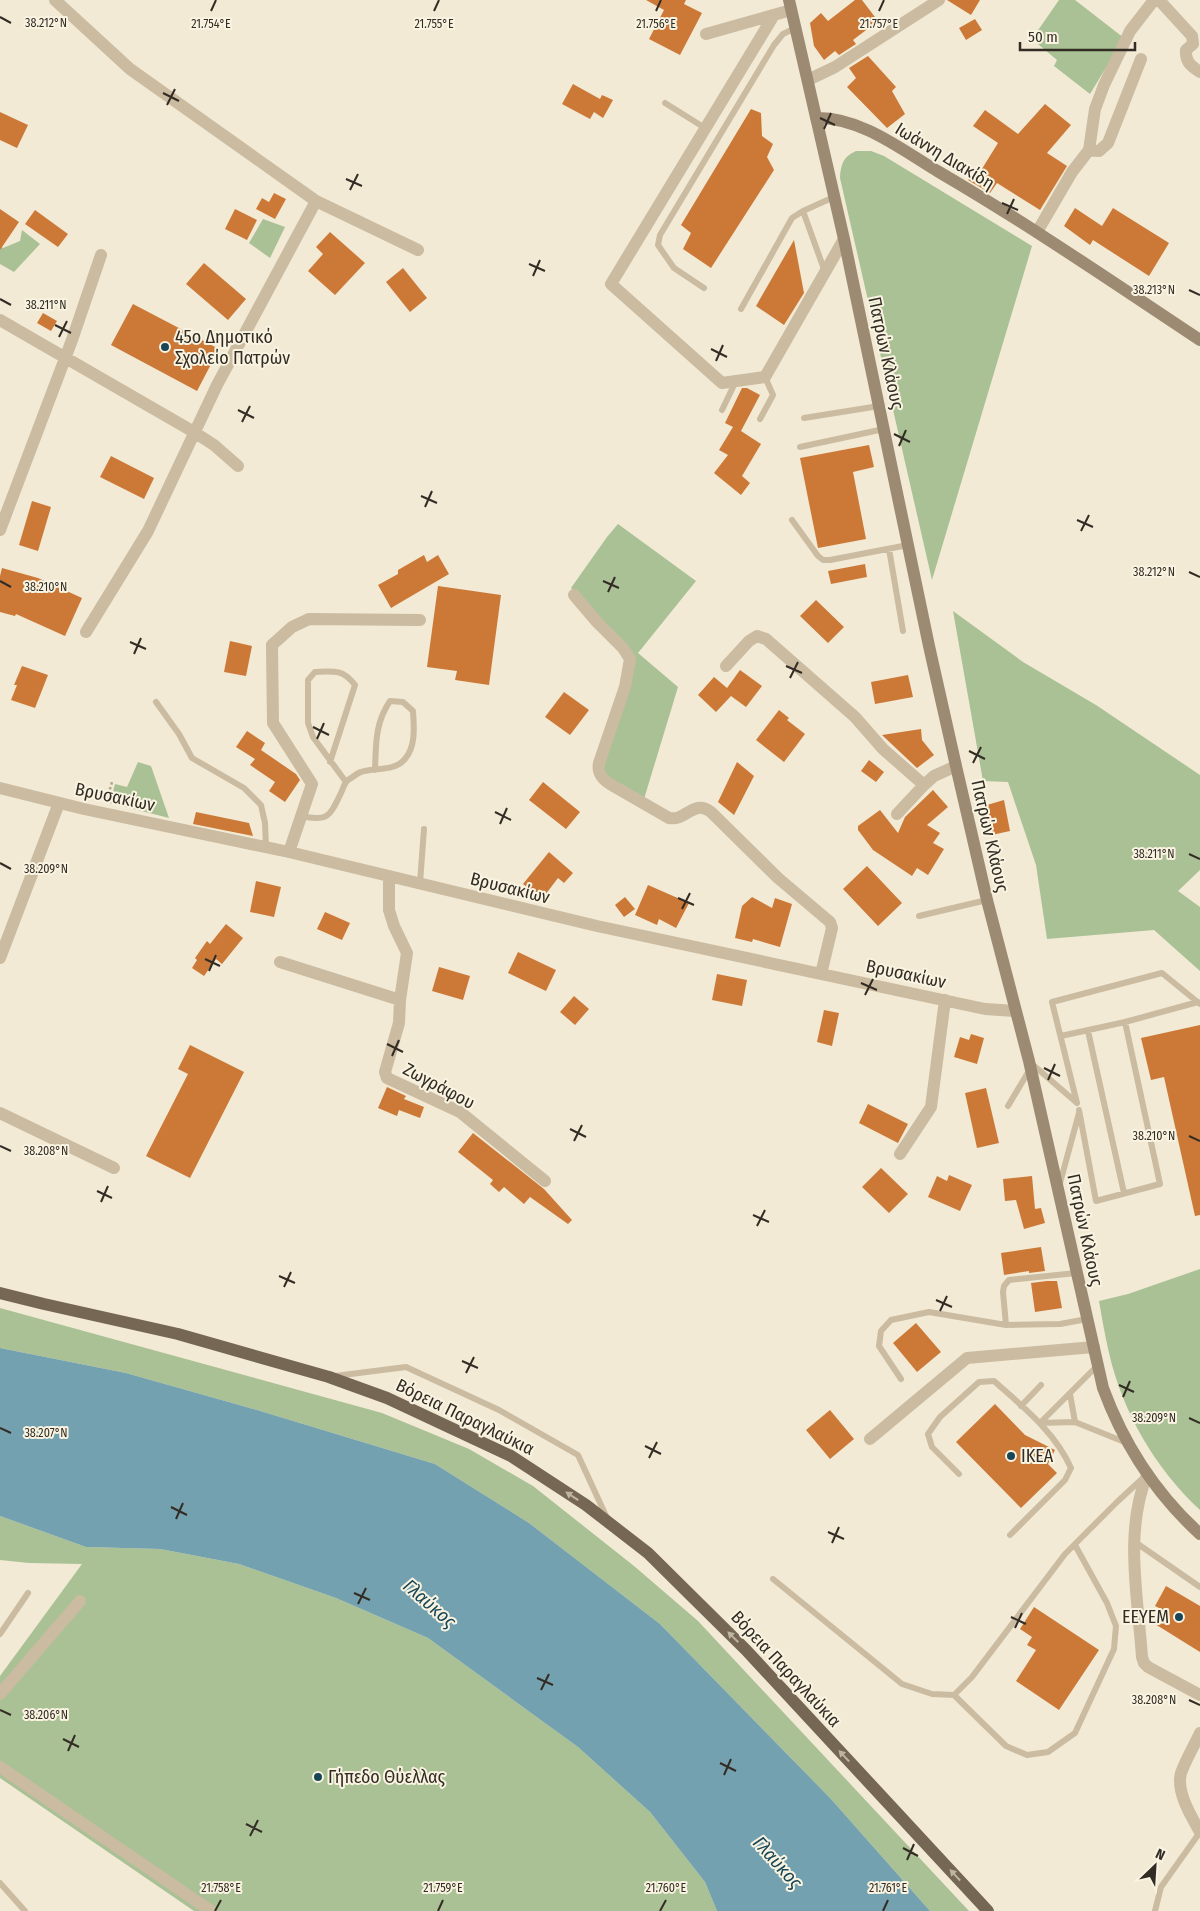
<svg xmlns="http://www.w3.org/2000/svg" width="1200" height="1911" font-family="'Fira Sans Condensed',sans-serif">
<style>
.green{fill:#a9c195}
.water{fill:#73a1b0}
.building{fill:#cc7938}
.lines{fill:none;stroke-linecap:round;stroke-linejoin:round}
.path{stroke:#b5a68b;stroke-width:2.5;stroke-dasharray:2.5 2.5;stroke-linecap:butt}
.lane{stroke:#cabba1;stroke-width:6}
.street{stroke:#cabba1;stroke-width:12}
.secondary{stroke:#9d8a72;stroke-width:12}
.primary{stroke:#766654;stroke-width:12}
.oneway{fill:#beb4a2}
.ticks{fill:none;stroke:#332c24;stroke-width:2}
.poi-dot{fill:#184656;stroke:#f9f3e1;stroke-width:2}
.labels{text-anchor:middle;stroke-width:4;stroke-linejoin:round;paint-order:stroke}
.street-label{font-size:18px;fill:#332c24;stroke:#f9f3e1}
.poi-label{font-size:18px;fill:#332c24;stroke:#f9f3e1;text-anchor:start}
.water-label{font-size:19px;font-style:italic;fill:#184656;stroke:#f9f3e1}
.ticks-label{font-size:12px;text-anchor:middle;fill:#332c24;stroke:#f9f3e1;stroke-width:4;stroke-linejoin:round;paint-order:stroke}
</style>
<rect width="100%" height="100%" fill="#f2ead5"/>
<!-- green -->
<path class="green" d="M1059 0H1075L1124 38 1090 94 1054 66 1057 60 1032 39Z
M856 151H871L884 156 1032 246 932 580 840 178C841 164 843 157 856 151Z
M263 219 285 227 270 258 249 243Z
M22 230 40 244 14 272 0 264V246L3 248 20 241Z
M618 524 696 581 638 653 678 687 644 799 602 775 633 656 571 588 607 537Z
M953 611 1023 662 1096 705 1200 775V870L1178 891 1200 907V971L1154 930 1047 939 1036 865 1008 782 983 781Z
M138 762 151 766 169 818 110 803 115 784 127 787Z
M1200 1269V1510C1155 1468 1123 1413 1109 1353 1105 1336 1102 1318 1099 1301L1128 1294Z
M0 1308 382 1413 469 1449 533 1486 634 1566 698 1621 969 1911H930L831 1799 660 1624 529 1523 435 1464 257 1410 126 1373 0 1348Z
M0 1516 86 1547 160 1549 239 1564 336 1598 428 1638 578 1747 650 1812 705 1882 717 1911H194L0 1778V1676L82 1564 29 1563 0 1560Z"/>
<!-- water -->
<path class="water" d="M0 1348 126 1373 257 1410 435 1464 529 1523 660 1624 831 1799 930 1911H717L705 1882 650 1812 578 1747 428 1638 336 1598 239 1564 160 1549 86 1547 0 1516Z"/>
<!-- building -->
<path class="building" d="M646 0H686L684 4 702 13 680 55 649 39 664 10Z
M855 0H862L878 21 853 40 856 44 839 55 835 51 824 60 814 46 810 23 821 13 828 21Z
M947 0H980L971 15Z
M975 19 982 30 966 40 959 28Z
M868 56 896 87 892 91 905 114 887 128 847 87 856 78 849 68Z
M573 84 600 99 602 95 613 100 603 118 594 112 590 119 562 104Z
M1045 104 1071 125 1047 153 1067 166 1040 210 997 183 990 193 968 180 975 169 980 172 998 143 973 126 985 110 1018 134Z
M751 109 761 113 762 136 773 144 767 157 774 170 711 268 683 249 691 233 681 225Z
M0 112 28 125 17 148 0 140Z
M274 193 286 199 275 219 256 209 262 198 269 202Z
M1075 208 1102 226 1113 208 1169 243 1149 276 1093 240 1090 245 1064 226Z
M0 209 19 222 0 250Z
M235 209 257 220 247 240 225 229Z
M35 210 68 234 58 247 25 224Z
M330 232 365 263 335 295 308 271 323 254 316 247Z
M794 240 804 293 784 325 756 306Z
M204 263 246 299 228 320 186 284Z
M403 268 427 298 410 312 386 282Z
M133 304 219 349 197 391 111 345Z
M43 313 57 321 51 331 37 323Z
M742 388H747L760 395 741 431 761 444 742 476 750 483 741 495 714 473 728 455 719 450 733 427 725 423Z
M869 445 874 467 853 472 866 539 818 548 800 458Z
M111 456 154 478 144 499 100 477Z
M32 501 51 507 38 551 19 545Z
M424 555 427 562 438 555 449 574 391 608 378 585 398 574V570Z
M865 564 867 577 831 584 828 571Z
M2 568 38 578 82 598 65 636 16 614 15 616 0 612V576Z
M438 586 501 595 489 685 455 680 457 671 427 667Z
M816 600 844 627 828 643 800 616Z
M230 641 252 646 246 676 224 672Z
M22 666 48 675 35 708 11 700 17 685H14Z
M740 670 762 686 746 707 731 696 716 712 698 695 714 677 727 688Z
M908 675 913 697 875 704 871 682Z
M564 692 589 710 570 735 545 717Z
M779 710 789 718 787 720 805 734 784 762 756 740Z
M921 729 922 740 934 755 917 768 882 735Z
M247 731 265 743 261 750 296 774 300 780 285 802 269 791 275 782 250 765 255 759 236 747Z
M869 760 884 772 876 782 861 771Z
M737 762 754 776 734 815 718 802Z
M543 782 580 812 566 829 529 800Z
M933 790 948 807 927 825 940 833 933 843 944 849 928 875 917 868 912 876 873 850 858 830V826L880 810 898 833 905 817Z
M1004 800 1010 831 987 836 980 807Z
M196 812 249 823 253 836 193 824Z
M549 852 573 873 564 883 558 878 542 899 523 884Z
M867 866 902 903 878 926 843 889Z
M256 881 281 887 274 917 250 912Z
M648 885 689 903 676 928 659 919 657 925 635 915Z
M625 897 635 909 624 917 615 905Z
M752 897 772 908 775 898 792 904 780 947 753 939 752 942 735 938 742 906Z
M325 912 350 923 342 940 317 929Z
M226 924 243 938 222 964 216 959 204 976 192 968 197 960 195 958 207 941 210 944Z
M518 952 556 970 546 991 508 973Z
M439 967 470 976 463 1000 432 991Z
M717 974 747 980 742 1006 712 1000Z
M574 996 589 1009 575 1025 560 1012Z
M824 1010 839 1013 832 1046 817 1042Z
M1200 1025V1215L1195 1216 1164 1077 1151 1080 1141 1038Z
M971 1034 984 1038 977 1064 954 1057 960 1037 969 1040Z
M190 1045 244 1072 190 1178 146 1156 188 1074 178 1069Z
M387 1087 406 1096 404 1099 424 1107 420 1118 399 1110 397 1116 378 1108Z
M986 1088 999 1143 977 1148 965 1093Z
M868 1104 908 1124 898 1143 859 1123Z
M473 1133 544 1189 572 1220 568 1224 530 1197 524 1204 504 1187 499 1192 490 1184 493 1180 458 1152Z
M881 1168 908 1194 889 1213 862 1187Z
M949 1175 972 1185 960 1211 928 1197 937 1176 947 1181Z
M1032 1176 1035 1209 1041 1208 1045 1223 1024 1229 1016 1200 1005 1201 1003 1179Z
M1041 1247 1045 1271 1029 1273V1271L1004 1275 1001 1253Z
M1047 1281H1057L1062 1308 1035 1312 1031 1283Z
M916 1323 941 1352 917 1372 893 1343Z
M995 1404 1025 1435 1055 1450 1048 1464 1057 1473 1021 1508 956 1442Z
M830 1410 854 1439 830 1459 806 1430Z
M1166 1586 1200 1606V1652L1155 1624 1163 1610 1155 1606Z
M1034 1607 1099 1650 1059 1710 1016 1681 1036 1650 1027 1645 1032 1637 1020 1629Z"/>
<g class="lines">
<!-- path -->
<path class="path" d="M107 799 112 782"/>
<!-- lane -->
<path class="lane" d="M665 103 705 128
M803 211 825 272
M704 288 674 268 658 245 660 235 774 45 783 34 795 28
M741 309 792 218 803 211 834 197
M722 410 736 381
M804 418 879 406
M760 419 773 395 765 377
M800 447 884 429
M792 520 818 556 823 560H830L908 545
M889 549 903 631
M156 702 179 734 192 758 244 788 261 805 265 823 266 847
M330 762 355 685C343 669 333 671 315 672L308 680V723L313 737 346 782
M301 816C328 822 330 816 341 793 343 789 344 783 348 780 352 778 357 773 361 772 375 767 394 772 405 759 416 746 414 727 413 711L403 702 390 701C375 723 376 744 375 770
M420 883 424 829
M919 916 987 900
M1088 1031 1124 1193
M1061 1036 1125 1022
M1032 1064 1077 1103
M1077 1103 1052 1002 1162 973 1200 1004
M1008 1106 1030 1069
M1079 1110 1096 1201 1160 1184 1125 1022 1198 1002
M1060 1183 1079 1113
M1006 1325 1003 1292 1004 1286 1009 1280 1076 1273
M335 1376 406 1367 499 1410 578 1455 607 1518
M901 1379 879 1346 881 1331 891 1320 929 1312 1006 1325 1060 1324 1087 1319
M1070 1394 1075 1422
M1021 1406 1041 1385
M1040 1423 1075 1422 1127 1443
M1040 1423 1097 1366
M959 1474 932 1447 928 1434 940 1417 979 1382 994 1381C1023 1407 1055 1432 1071 1468L1065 1480 1010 1535
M1135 1542 1200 1587
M773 1579 902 1684 932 1694 954 1695 972 1677 1065 1554 1118 1501 1143 1478
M0 1634 28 1593
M954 1695 1006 1746 1027 1755 1048 1752 1075 1733 1114 1649 1116 1626 1107 1603 1075 1545
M0 1883 25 1911
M1155 1911 1161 1887 1200 1832"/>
<!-- street -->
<path class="street" d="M55 0 130 69 316 201 217 385 148 531 86 632
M1159 0 1192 36 1193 44 1186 50C1185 62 1191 66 1200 72
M774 15 611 284 722 383 765 377 844 239
M706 34 791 10
M808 80 835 67 939 0
M1089 150 1099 151 1108 143 1141 59
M316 201 418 250
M1037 232 1072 172 1089 150 1095 109 1104 85 1130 31 1154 0
M0 320 194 432 214 445 238 466
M0 530 72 340 101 255
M574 595 597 622 623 648 630 659 625 687 599 763C597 773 602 779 610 784L669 818C687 821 693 799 711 812L778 878 830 922 832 928 821 974
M726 666 749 641 757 636 766 639 855 717 883 749 924 785 934 776 956 766
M0 788 84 809 289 852 597 926 985 1009 1015 1011
M897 814 924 785
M289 852 312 784 273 723 272 645 292 627 309 619 420 620
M389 876V910L394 926 407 953 400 1000 399 1023 385 1072 387 1078 460 1112 545 1181
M0 958 59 803
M280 962 400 1000
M0 1113 114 1168
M900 1154 931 1107 945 1000
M870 1439 967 1358 1094 1347
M1147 1475C1124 1532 1138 1597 1142 1657L1144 1663 1148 1667 1200 1695
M0 1694 80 1601
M1200 1733C1194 1746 1186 1759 1181 1773 1176 1792 1191 1816 1200 1832
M0 1767 211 1911"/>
<!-- secondary -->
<path class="secondary" d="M789 0 844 239 929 646 956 766 987 900 1029 1061 1103 1388C1124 1445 1155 1493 1200 1534
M816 118C861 117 902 150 939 172 1028 224 1114 283 1200 340"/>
<!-- primary -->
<path class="primary" d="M0 1293 44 1304 178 1334 329 1377 387 1398 511 1456 586 1505 648 1553 746 1650 988 1911"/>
</g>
<!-- one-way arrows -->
<defs><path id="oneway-solid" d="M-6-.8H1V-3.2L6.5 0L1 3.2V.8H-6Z" transform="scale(1.25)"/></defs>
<g class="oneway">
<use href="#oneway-solid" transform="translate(572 1496) rotate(-147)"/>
<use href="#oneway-solid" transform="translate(733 1637) rotate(-135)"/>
<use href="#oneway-solid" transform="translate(844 1756) rotate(-133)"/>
<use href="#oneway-solid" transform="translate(955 1875) rotate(-133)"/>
</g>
<!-- ticks -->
<path class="ticks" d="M211 11 216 0M434 11 439 0M656 11 661 0M879 11 884 0M0 17 11 23M163 93 179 101M167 105 175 89M820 118 835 125M824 129 831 113M346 179 362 186M350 190 358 174M1002 203 1018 210M1007 214 1014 199M529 264 545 271M533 276 540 260M1189 290 1200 295M0 299 11 305M55 325 71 333M59 337 67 321M711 349 727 357M716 361 723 345M238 410 254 418M242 422 250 406M894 434 910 442M899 446 906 430M421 496 437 503M425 507 432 491M1077 520 1093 527M1081 531 1089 515M1189 572 1200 577M0 581 11 587M603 581 619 588M608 592 615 577M130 642 146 649M134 654 141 638M786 666 802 673M790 678 798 662M313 727 329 735M317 739 324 723M969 751 985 759M973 763 981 747M495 812 511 820M500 824 507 808M1189 854 1200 859M0 863 11 869M678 898 694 905M682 909 690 893M205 959 220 966M209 971 216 955M861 983 877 990M865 995 873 979M387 1044 403 1052M392 1056 399 1040M1044 1068 1060 1076M1048 1080 1055 1064M570 1129 586 1137M1189 1136 1200 1141M574 1141 582 1125M0 1146 11 1151M97 1191 112 1198M101 1202 108 1186M753 1215 769 1222M757 1226 765 1210M279 1276 295 1283M284 1287 291 1272M936 1300 952 1307M940 1311 947 1296M462 1361 478 1368M466 1373 474 1357M1119 1385 1134 1392M1123 1397 1130 1381M1189 1418 1200 1423M0 1428 11 1433M645 1446 661 1454M649 1458 657 1442M171 1507 187 1515M176 1519 183 1503M828 1532 844 1539M832 1543 839 1527M354 1593 370 1600M358 1604 366 1588M1011 1617 1026 1624M1015 1628 1022 1613M537 1678 553 1685M541 1690 549 1674M1189 1700 1200 1705M0 1710 11 1715M63 1739 79 1747M68 1751 75 1735M720 1763 736 1771M724 1775 731 1759M246 1824 262 1832M250 1836 258 1820M903 1848 918 1856M907 1860 914 1844M215 1911 221 1900M438 1911 443 1900M660 1911 666 1900M883 1911 888 1900"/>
<!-- markers -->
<g class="poi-dot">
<circle cx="165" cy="347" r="5"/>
<circle cx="1011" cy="1456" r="5"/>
<circle cx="1179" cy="1617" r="5"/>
<circle cx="318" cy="1777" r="5"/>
</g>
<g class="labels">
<!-- street labels -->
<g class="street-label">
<text transform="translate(945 156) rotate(31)" y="6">Ιωάννη Διακίδη</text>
<text transform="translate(886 353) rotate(78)" y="6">Πατρών Κλάους</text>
<text transform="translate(115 797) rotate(12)" y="6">Βρυσακίων</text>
<text transform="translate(990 836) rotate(77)" y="6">Πατρών Κλάους</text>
<text transform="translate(510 888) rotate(14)" y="6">Βρυσακίων</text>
<text transform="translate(906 974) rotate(12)" y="6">Βρυσακίων</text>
<text transform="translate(439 1086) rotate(28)" y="6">Ζωγράφου</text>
<text transform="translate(1085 1230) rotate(78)" y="6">Πατρών Κλάους</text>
<text transform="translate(465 1417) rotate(26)" y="6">Βόρεια Παραγλαύκια</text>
<text transform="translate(786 1669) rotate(47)" y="6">Βόρεια Παραγλαύκια</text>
</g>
<!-- poi labels -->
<g class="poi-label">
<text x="175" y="343">45ο Δημοτικό<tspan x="175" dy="21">Σχολείο Πατρών</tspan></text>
<text x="1021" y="1462">IKEA</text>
<text x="1169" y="1623" text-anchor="end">EEYEM</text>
<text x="328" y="1783">Γήπεδο Θύελλας</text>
</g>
<!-- water labels -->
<g class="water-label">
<text transform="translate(430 1603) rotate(41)" y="7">Γλαύκος</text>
<text transform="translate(778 1862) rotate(48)" y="7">Γλαύκος</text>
</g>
</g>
<g class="ticks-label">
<text x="46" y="27">38.212°N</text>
<text x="211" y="28">21.754°E</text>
<text x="434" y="28">21.755°E</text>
<text x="656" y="28">21.756°E</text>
<text x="879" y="28">21.757°E</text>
<text x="1154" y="294">38.213°N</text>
<text x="46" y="309">38.211°N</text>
<text x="1154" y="576">38.212°N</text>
<text x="46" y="591">38.210°N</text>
<text x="1154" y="858">38.211°N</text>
<text x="46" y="873">38.209°N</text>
<text x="1154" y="1140">38.210°N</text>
<text x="46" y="1155">38.208°N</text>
<text x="1154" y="1422">38.209°N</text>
<text x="46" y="1437">38.207°N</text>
<text x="1154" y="1704">38.208°N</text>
<text x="46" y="1719">38.206°N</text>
<text x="221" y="1892">21.758°E</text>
<text x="443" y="1892">21.759°E</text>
<text x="666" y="1892">21.760°E</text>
<text x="888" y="1892">21.761°E</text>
</g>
<!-- north arrow -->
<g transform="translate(1155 1866) rotate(25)" stroke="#f9f3e1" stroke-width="4" paint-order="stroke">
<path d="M0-4L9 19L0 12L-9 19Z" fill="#332c24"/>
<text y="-8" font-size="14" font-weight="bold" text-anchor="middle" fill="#332c24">N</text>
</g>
<!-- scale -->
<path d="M1020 42v8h115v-8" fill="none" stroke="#332c24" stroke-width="2.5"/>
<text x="1028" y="42" font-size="15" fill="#332c24" stroke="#f9f3e1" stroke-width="4" paint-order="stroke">50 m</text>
</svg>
